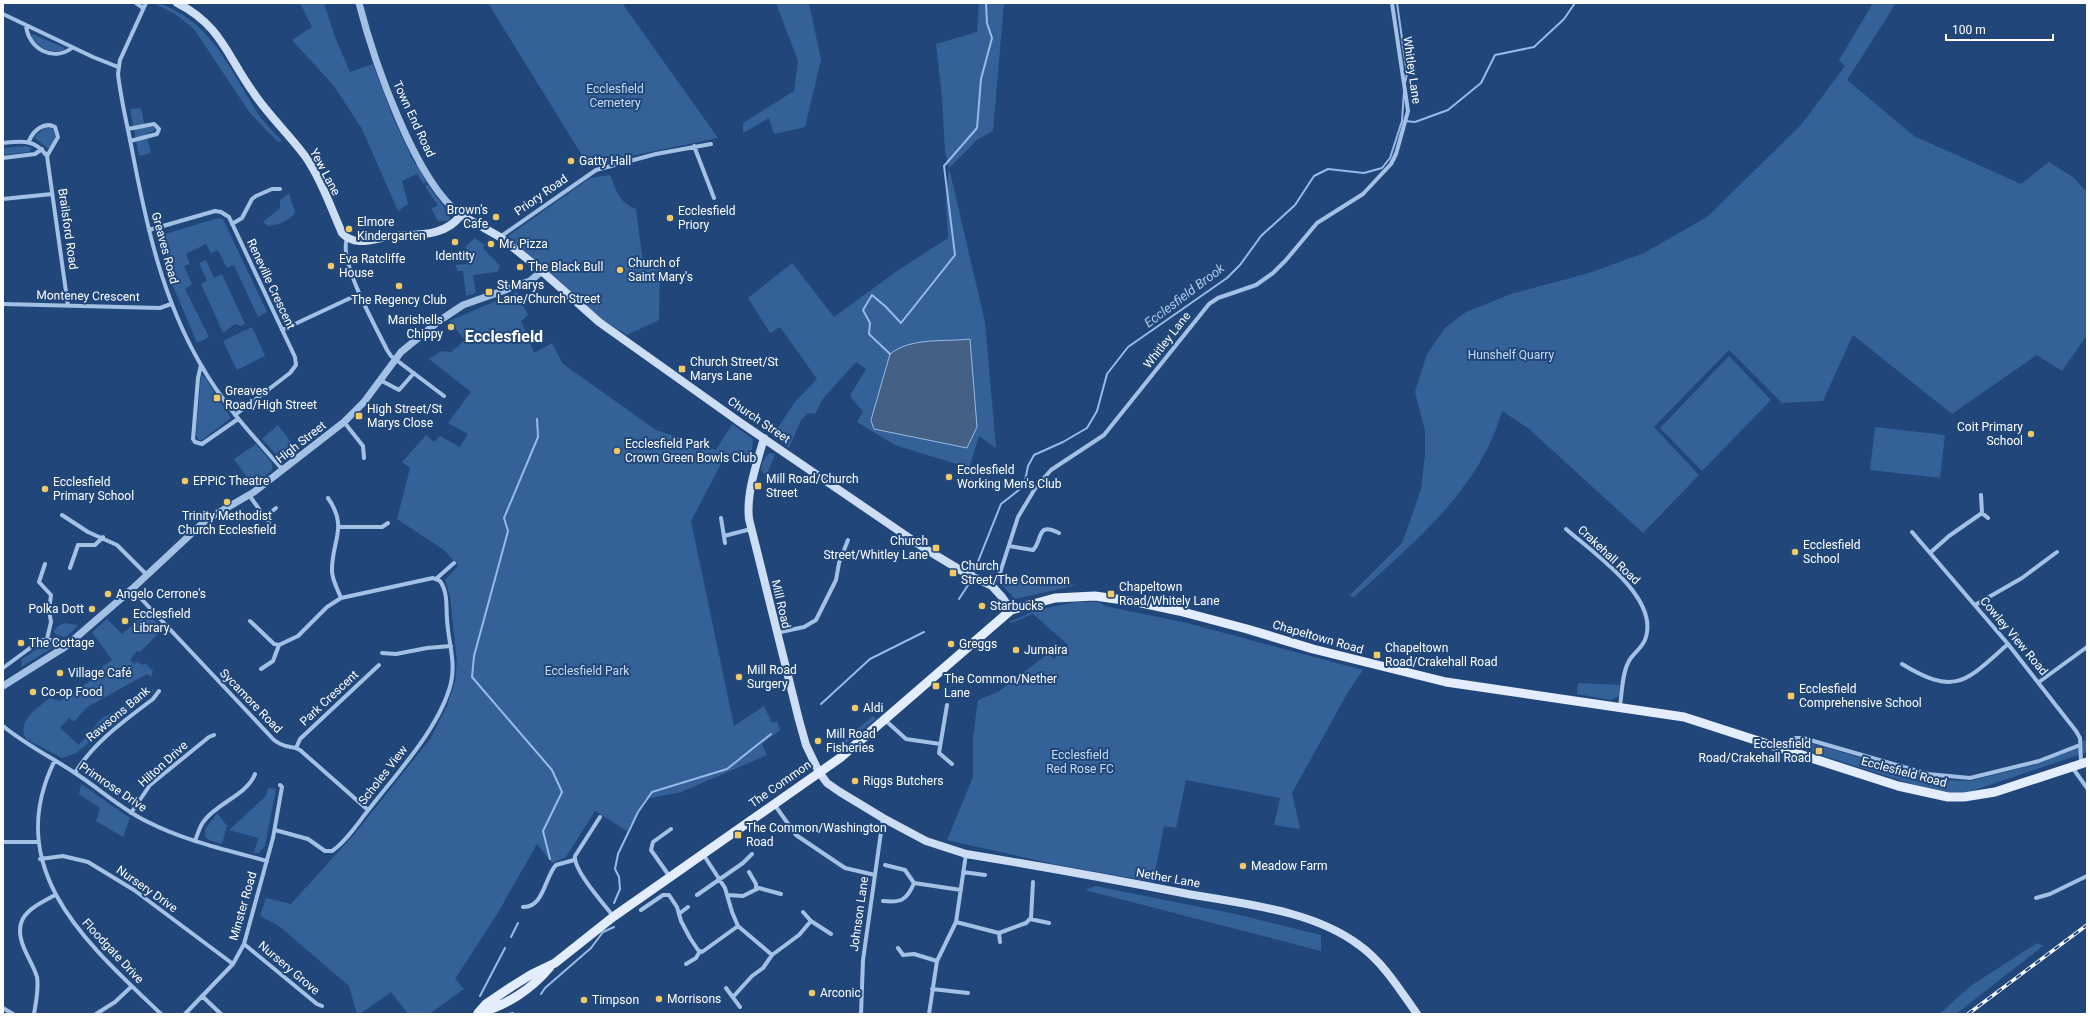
<svg xmlns="http://www.w3.org/2000/svg" width="2090" height="1017" font-family="Roboto,sans-serif">
<style>
.green{fill:#346198}
.water{fill:#446085;stroke:#97bbe6}
.lines{fill:none;stroke-linecap:round;stroke-linejoin:round}
.stream{stroke:#97bbe6;stroke-width:2}
.minor{stroke:#a3c1e5;stroke-width:4}
.tertiary{stroke:#a3c1e5;stroke-width:7}
.secondary{stroke:#cddef4;stroke-width:8}
.primary{stroke:#e3edfd;stroke-width:9}
.rail-casing{stroke:#fff;stroke-width:3.5}
.rail{stroke:#21477a;stroke-width:2;stroke-dasharray:6;stroke-linecap:butt}
.poi-dot{fill:#f1c965;stroke:#21477a;stroke-width:1.5}
.labels{text-anchor:middle;stroke-width:4;stroke-linejoin:round;paint-order:stroke}
.street-label{font-size:12px;fill:#fff;stroke:#21477a}
.park-label{font-size:12px;fill:#c6dbf4;stroke:#21477a}
.poi-label{font-size:12px;fill:#fff;stroke:#21477a;text-anchor:start}
.water-label{font-size:13px;font-style:italic;fill:#aecaed;stroke:#21477a}
.district-label{font-size:16px;font-weight:bold;fill:#fff;stroke:#21477a}
</style>
<rect width="100%" height="100%" fill="#21477a"/>
<!-- green -->
<path class="green" d="M153 3C162 3 168 7 176 11 219 34 235 80 261 118 267 126 275 133 282 141L278 142 250 113 194 29 175 14Z
M300 3H324L336 40 350 72 373 64 393 118 415 164H417L426 182 424 184 417 174 402 181 408 204 398 211 362 129 334 86 292 40 312 27Z
M488 3H622L718 138 588 165Z
M776 3H809L821 60 805 127 774 134 769 118 743 133V123L794 91 798 61Z
M979 3H1004L993 131 978 139 949 168 985 322 996 448 979 436 969 468 895 445 857 422 863 412 850 396 866 369 856 362 822 400 815 414 808 413 801 420 789 448 773 435 795 402 817 379 780 327 770 333 748 298 792 263 834 317 897 271 948 238 946 202 949 168 945 151 942 98 936 44 977 32Z
M1873 3H1896L1847 80 1914 136 2021 184 2049 162 2073 177 2087 192V335L2062 371 2037 355 1952 414 1853 335 1823 401 1782 403 1729 350 1654 427 1699 475 1643 533 1528 428 1502 411C1480 490 1412 544 1354 597L1349 596 1401 544 1404 538 1421 489 1425 455V431L1415 392 1427 354 1445 328 1466 312 1511 294 1589 273 1644 253 1707 217 1801 125 1845 66 1839 60Z
M32 34 65 48 64 51C47 52 44 50 32 38Z
M141 108 145 128 153 127 155 129 154 131 146 134 151 153 139 156 130 109Z
M46 127 53 129C58 136 53 141 50 148H47L35 138V136Z
M25 146 32 148 29 152 3 155V148Z
M610 175C617 192 619 202 636 209L644 270 660 267 659 320 627 335 593 314 508 236 590 178Z
M428 185C436 197 445 206 450 218L448 221H438L431 208 438 206 425 186Z
M289 193 295 212C291 221 277 225 268 226L263 222 280 208V200Z
M218 218 223 219 267 312 258 317 234 265 227 268 218 250 211 253 206 244 186 254 190 264 184 266 192 284 185 289 209 337 197 343 170 279 159 239 162 235Z
M475 238 485 245 483 248 500 266 497 272 473 275 476 293 466 296 463 271H458L455 265 467 264 466 246Z
M206 260 214 278 222 274 245 324 241 326 235 324 223 333 201 284 207 281 199 263Z
M517 292 528 315 521 321 534 353 552 343 563 364 656 430 716 450 732 424 753 439 751 459 741 451 723 460 691 521 734 726 764 706 772 723 777 721 780 730 762 744 767 755 681 792 645 799 627 831 595 811 566 857 552 863 537 844 496 916 455 979 464 989 429 1014H408L391 992 360 1014H357L349 986 279 926 260 916 266 898 291 904 357 831 430 739 447 706 455 682 457 661 450 596 445 580 458 566 444 550 397 519 410 468 402 462 426 435 434 442 440 436 460 447 468 434 448 423 471 392 429 359 441 351 451 352 465 340 449 321Z
M252 327 265 356 237 370 223 341Z
M1729 356 1771 400 1702 471 1660 428Z
M203 375 231 418 202 440H199L196 435 201 376Z
M278 425 297 450 285 460H281L262 439Z
M1875 427 1945 435 1940 478 1870 470Z
M256 444 272 463V470L253 486 234 459Z
M769 453 775 454 766 477 761 470 763 461Z
M1006 576 1077 585 1015 599 1003 586Z
M1076 602H1099L1105 606 1187 623 1363 670 1348 692 1292 793 1300 829 1274 825 1280 798 1186 780 1176 828 1164 826 1153 882 1053 864 947 840 973 777V737L978 700 998 692 1049 653 1054 659 1068 645 1033 614 1012 623 1009 622 1036 610Z
M147 613 163 629 140 652 137 651 130 660 134 664 137 662 143 665 145 663 153 671 151 677 147 674 87 707 74 722 69 718 60 728 79 745 101 719 153 689 154 691 76 753 62 758 26 739C16 721 38 707 50 698L60 701 96 677 103 666 112 660 92 632 107 619 122 634Z
M65 623 78 625 67 636 63 637 55 634 54 631 58 626Z
M52 643V648L21 667 22 659 43 645Z
M1578 683 1620 685 1619 696 1611 700 1577 694Z
M873 716 876 719 841 747 839 742 843 741Z
M2087 739V752L1966 793H1948L1927 789 1793 746 1795 742 1802 741 1923 775 1946 780 1970 781 2041 763Z
M81 784 130 818 123 837 96 821 100 808 79 794Z
M268 788 276 789 265 846 259 853H254L258 838 229 830 266 796Z
M217 813 227 826 222 844 209 840 205 837V830Z
M1095 886 1235 914 1321 935V951L1085 890Z
M2037 943 2043 946 1956 1014H1939L1972 985Z"/>
<!-- water -->
<path class="water" d="M970 339 977 427 967 448 874 429 871 420 890 354C911 337 945 342 970 339Z"/>
<g class="lines">
<!-- stream -->
<path class="stream" d="M1397 3 1407 74 1405 83
M1405 121 1415 122 1448 110 1481 83 1495 55 1534 47 1564 19 1575 3
M890 354 869 334 870 323 863 310 872 295 886 307 901 323 955 255 944 166 977 128 981 79 992 38 987 23 986 3
M537 419 538 437 504 518 508 531 474 656 472 677 552 770 562 792 543 831 550 859
M973 574 1001 504 1024 486 1028 466 1034 455 1063 442 1087 428 1097 411 1107 374 1128 347 1227 278 1240 265 1261 236 1295 205 1314 176 1328 169 1364 173 1382 168 1390 158 1402 121 1404 91
M959 599 972 579
M821 704 870 659 924 632
M614 903 620 889 619 877 615 869 618 854 638 812 652 792 727 769 771 734
M511 937 518 923
M541 994 545 988 591 948 603 932 614 927
M480 996 505 948
M508 1014 513 1013"/>
<!-- minor -->
<path class="minor" d="M136 3 143 8
M146 3 120 60 118 74C121 101 128 128 133 155 147 228 163 300 201 365 223 404 253 436 283 470
M3 14 93 57 118 67
M26 25C28 49 53 62 72 48
M128 129 154 124 159 129 157 134 130 141
M29 141C33 131 44 121 55 127L58 137 47 156
M3 143C22 141 35 139 47 156L68 306
M694 146 714 198
M3 158 35 154 42 149
M3 199 52 194
M232 224 242 218 252 199 256 196 272 189H280
M149 230 215 211 221 212 229 217 295 357 296 365 290 373 235 415
M500 237 596 170 656 154 711 144
M347 238C338 261 376 327 387 350L391 356 444 396
M3 304 160 308 171 304
M282 330 359 294
M201 365 198 378 193 439 195 442 202 444 238 419
M380 380 399 390 414 373
M344 422 363 446 364 458
M249 495 269 523
M1981 495 1982 513
M328 498C349 528 331 541 332 572 333 582 338 590 341 598
M62 515 88 532 117 545 147 575
M265 517 276 508
M721 518 725 543
M339 527H382L388 523
M1566 529C1593 553 1658 596 1646 637 1643 648 1634 652 1629 661 1622 673 1622 693 1620 706
M1912 532 2008 644 2076 731 2080 738 2081 763
M724 536 751 529
M1009 546 1033 550C1043 540 1036 521 1059 533
M1931 552 1949 536 1982 513 1988 518
M45 564 39 582 51 595 49 610 51 622 47 639
M70 568 78 545H95L103 537
M437 578 454 563
M992 586 1000 573 1018 517 1036 487 1051 470 1104 435 1209 304 1218 298 1256 285 1273 273 1286 260 1317 223 1363 194 1391 164 1396 154 1408 111 1392 3
M132 589 274 740C287 750 289 744 300 750L368 810
M1975 605 2022 578 2057 552
M250 621 274 644 279 645 298 636 327 607 341 598 433 578 440 581C448 592 446 607 447 619 448 641 456 661 451 683 440 727 398 772 370 808 359 821 347 841 332 851H325L308 839 275 830
M776 633 804 627 816 620 836 580 839 563 848 540
M382 653 396 654 427 648 451 646
M1902 664C1956 697 1966 681 2008 644
M3 668 41 640H52L65 647
M261 669 273 661 279 645
M2039 682 2087 647
M947 705 939 753 952 764
M885 720 906 739 940 744
M3 726C26 745 51 757 75 773 100 789 121 809 148 822 185 841 227 850 267 861
M296 748 300 739 379 665
M1785 749 1790 740 1795 738H1803L1928 774 1970 778 2039 761 2080 745
M55 760C0 870 89 945 161 1014
M2072 767 2087 788
M75 773C94 742 124 721 153 699L159 691
M774 804 796 835 845 868 875 875
M131 813 150 785 209 737 214 735
M600 817 575 856C573 870 604 904 613 916
M195 841C198 834 199 827 204 821 217 803 247 795 255 774
M3 842H38
M703 854 725 888 732 912 738 926 772 955
M40 859 63 856 88 862 134 890 233 964
M749 872 756 884V889
M963 872 985 875
M670 877 651 850 653 842 671 829
M914 883 961 890
M697 895 743 863 752 854
M728 895 743 896 759 888 781 894
M2036 898 2050 894 2087 876
M883 901C901 903 907 900 914 883L905 870 885 865
M523 907C544 908 545 876 556 865L574 860
M641 910 663 895H669L677 907 681 921 690 938 698 950 702 952 738 926
M803 912 811 921 831 934
M680 913 688 907
M1030 919 1049 923
M956 922 999 933 1026 923 1031 918 1033 882
M999 933 1000 942
M244 944 317 1004 322 1006
M898 948 903 955 914 954 937 961
M686 964 696 958 700 951
M726 988 740 1007
M932 989 968 993
M202 996 221 1014
M733 997 752 976 763 968 772 955 799 935 811 921
M3 1008 13 1014
M34 1014C36 1002 39 989 37 977 34 967 28 958 24 948 11 917 31 908 55 895
M96 1014 115 1002 132 986
M185 1014 233 964 244 944 273 838 282 787 280 785
M861 1014 863 960 883 818
M929 1014 937 961 956 922 966 854"/>
<!-- tertiary -->
<path class="tertiary" d="M359 3C373 58 415 182 461 215
M3 686 65 647 132 589 206 520 254 492 344 422 364 402 401 352 439 321 463 305 530 281 542 271"/>
<!-- secondary -->
<path class="secondary" d="M177 3C221 25 227 56 253 92 268 115 289 134 305 156 321 179 331 208 342 233 355 248 376 238 392 236 416 234 444 238 461 215L500 237 536 266 599 322 741 423 927 550 967 574 992 586 1002 597 1011 610
M764 438C757 463 746 493 749 519L799 720 806 745 819 772 827 783 840 792 883 818 926 841 966 854C1039 866 1111 879 1183 893 1241 904 1311 909 1359 945 1383 962 1400 990 1417 1014"/>
<!-- primary -->
<path class="primary" d="M478 1013 486 1004 511 987 532 974 555 963 613 917 840 758 1011 610 1055 598 1095 596 1137 602 1179 611 1247 629 1313 649 1446 682 1684 717 1898 786 1948 797H1964L1995 792 2087 762
M478 1013C506 1006 532 989 550 967"/>
<defs>
<path id="rail" d="M1968 1014 2087 925"/>
</defs>
<!-- rail casing -->
<use href="#rail" class="rail-casing"/>
<!-- rail -->
<use href="#rail" class="rail"/>
</g>
<!-- markers -->
<g class="poi-dot">
<circle cx="571" cy="161" r="4"/>
<circle cx="496" cy="217" r="4"/>
<circle cx="670" cy="218" r="4"/>
<circle cx="349" cy="229" r="4"/>
<circle cx="455" cy="242" r="4"/>
<circle cx="491" cy="244" r="4"/>
<circle cx="331" cy="266" r="4"/>
<circle cx="520" cy="267" r="4"/>
<circle cx="620" cy="270" r="4"/>
<circle cx="399" cy="286" r="4"/>
<rect x="485" y="288" width="8" height="8" rx="2"/>
<circle cx="451" cy="327" r="4"/>
<rect x="678" y="365" width="8" height="8" rx="2"/>
<rect x="213" y="394" width="8" height="8" rx="2"/>
<rect x="355" y="412" width="8" height="8" rx="2"/>
<circle cx="2031" cy="434" r="4"/>
<circle cx="617" cy="451" r="4"/>
<circle cx="949" cy="477" r="4"/>
<circle cx="185" cy="481" r="4"/>
<rect x="754" y="482" width="8" height="8" rx="2"/>
<circle cx="45" cy="489" r="4"/>
<circle cx="227" cy="502" r="4"/>
<rect x="932" y="544" width="8" height="8" rx="2"/>
<circle cx="1795" cy="552" r="4"/>
<rect x="949" y="569" width="8" height="8" rx="2"/>
<circle cx="108" cy="594" r="4"/>
<rect x="1107" y="590" width="8" height="8" rx="2"/>
<circle cx="982" cy="606" r="4"/>
<circle cx="92" cy="609" r="4"/>
<circle cx="125" cy="621" r="4"/>
<circle cx="21" cy="643" r="4"/>
<circle cx="951" cy="644" r="4"/>
<circle cx="1016" cy="650" r="4"/>
<rect x="1373" y="651" width="8" height="8" rx="2"/>
<circle cx="60" cy="673" r="4"/>
<circle cx="739" cy="677" r="4"/>
<rect x="932" y="682" width="8" height="8" rx="2"/>
<circle cx="33" cy="692" r="4"/>
<rect x="1787" y="692" width="8" height="8" rx="2"/>
<circle cx="855" cy="708" r="4"/>
<circle cx="818" cy="741" r="4"/>
<rect x="1815" y="747" width="8" height="8" rx="2"/>
<circle cx="855" cy="781" r="4"/>
<rect x="734" y="831" width="8" height="8" rx="2"/>
<circle cx="1243" cy="866" r="4"/>
<circle cx="812" cy="993" r="4"/>
<circle cx="659" cy="999" r="4"/>
<circle cx="584" cy="1000" r="4"/>
</g>
<g class="labels">
<!-- street labels -->
<g class="street-label">
<text transform="translate(1412 70) rotate(82)" y="4">Whitley Lane</text>
<text transform="translate(414 119) rotate(65)" y="4">Town End Road</text>
<text transform="translate(325 172) rotate(62)" y="4">Yew Lane</text>
<text transform="translate(541 195) rotate(-35)" y="4">Priory Road</text>
<text transform="translate(68 229) rotate(82)" y="4">Brailsford Road</text>
<text transform="translate(165 248) rotate(75)" y="4">Greaves Road</text>
<text transform="translate(271 284) rotate(65)" y="4">Reneville Crescent</text>
<text transform="translate(88 296) rotate(1)" y="4">Monteney Crescent</text>
<text transform="translate(1167 340) rotate(-52)" y="4">Whitley Lane</text>
<text transform="translate(759 420) rotate(34)" y="4">Church Street</text>
<text transform="translate(301 442) rotate(-38)" y="4">High Street</text>
<text transform="translate(1609 555) rotate(43)" y="4">Crakehall Road</text>
<text transform="translate(781 604) rotate(77)" y="4">Mill Road</text>
<text transform="translate(2014 636) rotate(50)" y="4">Cowley View Road</text>
<text transform="translate(1318 637) rotate(16)" y="4">Chapeltown Road</text>
<text transform="translate(329 698) rotate(-43)" y="4">Park Crescent</text>
<text transform="translate(251 701) rotate(46)" y="4">Sycamore Road</text>
<text transform="translate(118 714) rotate(-40)" y="4">Rawsons Bank</text>
<text transform="translate(163 764) rotate(-42)" y="4">Hilton Drive</text>
<text transform="translate(1904 772) rotate(15)" y="4">Ecclesfield Road</text>
<text transform="translate(383 775) rotate(-52)" y="4">Scholes View</text>
<text transform="translate(780 784) rotate(-35)" y="4">The Common</text>
<text transform="translate(113 787) rotate(34)" y="4">Primrose Drive</text>
<text transform="translate(1168 878) rotate(10)" y="4">Nether Lane</text>
<text transform="translate(147 889) rotate(35)" y="4">Nursery Drive</text>
<text transform="translate(243 906) rotate(-74)" y="4">Minster Road</text>
<text transform="translate(859 914) rotate(-82)" y="4">Johnson Lane</text>
<text transform="translate(113 951) rotate(47)" y="4">Floodgate Drive</text>
<text transform="translate(289 968) rotate(40)" y="4">Nursery Grove</text>
</g>
<!-- park labels -->
<g class="park-label">
<text x="615" y="93">Ecclesfield<tspan x="615" dy="14">Cemetery</tspan></text>
<text x="1511" y="359">Hunshelf Quarry</text>
<text x="587" y="675">Ecclesfield Park</text>
<text x="1080" y="759">Ecclesfield<tspan x="1080" dy="14">Red Rose FC</tspan></text>
</g>
<!-- poi labels -->
<g class="poi-label">
<text x="579" y="165">Gatty Hall</text>
<text x="488" y="214" text-anchor="end">Brown's<tspan x="488" dy="14">Cafe</tspan></text>
<text x="678" y="215">Ecclesfield<tspan x="678" dy="14">Priory</tspan></text>
<text x="357" y="226">Elmore<tspan x="357" dy="14">Kindergarten</tspan></text>
<text x="499" y="248">Mr. Pizza</text>
<text x="455" y="260" text-anchor="middle">Identity</text>
<text x="339" y="263">Eva Ratcliffe<tspan x="339" dy="14">House</tspan></text>
<text x="628" y="267">Church of<tspan x="628" dy="14">Saint Mary's</tspan></text>
<text x="528" y="271">The Black Bull</text>
<text x="497" y="289">St Marys<tspan x="497" dy="14">Lane/Church Street</tspan></text>
<text x="399" y="304" text-anchor="middle">The Regency Club</text>
<text x="443" y="324" text-anchor="end">Marishells<tspan x="443" dy="14">Chippy</tspan></text>
<text x="690" y="366">Church Street/St<tspan x="690" dy="14">Marys Lane</tspan></text>
<text x="225" y="395">Greaves<tspan x="225" dy="14">Road/High Street</tspan></text>
<text x="367" y="413">High Street/St<tspan x="367" dy="14">Marys Close</tspan></text>
<text x="2023" y="431" text-anchor="end">Coit Primary<tspan x="2023" dy="14">School</tspan></text>
<text x="625" y="448">Ecclesfield Park<tspan x="625" dy="14">Crown Green Bowls Club</tspan></text>
<text x="957" y="474">Ecclesfield<tspan x="957" dy="14">Working Men's Club</tspan></text>
<text x="766" y="483">Mill Road/Church<tspan x="766" dy="14">Street</tspan></text>
<text x="193" y="485">EPPiC Theatre</text>
<text x="53" y="486">Ecclesfield<tspan x="53" dy="14">Primary School</tspan></text>
<text x="227" y="520" text-anchor="middle">Trinity Methodist<tspan x="227" dy="14">Church Ecclesfield</tspan></text>
<text x="928" y="545" text-anchor="end">Church<tspan x="928" dy="14">Street/Whitley Lane</tspan></text>
<text x="1803" y="549">Ecclesfield<tspan x="1803" dy="14">School</tspan></text>
<text x="961" y="570">Church<tspan x="961" dy="14">Street/The Common</tspan></text>
<text x="1119" y="591">Chapeltown<tspan x="1119" dy="14">Road/Whitely Lane</tspan></text>
<text x="116" y="598">Angelo Cerrone's</text>
<text x="990" y="610">Starbucks</text>
<text x="84" y="613" text-anchor="end">Polka Dott</text>
<text x="133" y="618">Ecclesfield<tspan x="133" dy="14">Library</tspan></text>
<text x="29" y="647">The Cottage</text>
<text x="959" y="648">Greggs</text>
<text x="1385" y="652">Chapeltown<tspan x="1385" dy="14">Road/Crakehall Road</tspan></text>
<text x="1024" y="654">Jumaira</text>
<text x="747" y="674">Mill Road<tspan x="747" dy="14">Surgery</tspan></text>
<text x="68" y="677">Village Café</text>
<text x="944" y="683">The Common/Nether<tspan x="944" dy="14">Lane</tspan></text>
<text x="1799" y="693">Ecclesfield<tspan x="1799" dy="14">Comprehensive School</tspan></text>
<text x="41" y="696">Co-op Food</text>
<text x="863" y="712">Aldi</text>
<text x="826" y="738">Mill Road<tspan x="826" dy="14">Fisheries</tspan></text>
<text x="1811" y="748" text-anchor="end">Ecclesfield<tspan x="1811" dy="14">Road/Crakehall Road</tspan></text>
<text x="863" y="785">Riggs Butchers</text>
<text x="746" y="832">The Common/Washington<tspan x="746" dy="14">Road</tspan></text>
<text x="1251" y="870">Meadow Farm</text>
<text x="820" y="997">Arconic</text>
<text x="667" y="1003">Morrisons</text>
<text x="592" y="1004">Timpson</text>
</g>
<!-- water labels -->
<g class="water-label">
<text transform="translate(1184 295) rotate(-37)" y="5">Ecclesfield Brook</text>
</g>
<!-- district labels -->
<g class="district-label">
<text x="504" y="342">Ecclesfield</text>
</g>
</g>
<!-- border -->
<rect width="2090" height="1017" fill="none" stroke="#ffffff" stroke-width="8"/>
<!-- scale -->
<path d="M1946 34v6h107v-6" fill="none" stroke="#ffffff" stroke-width="2"/>
<text x="1952" y="34" font-size="12" fill="#ffffff" stroke="#21477a" stroke-width="3" paint-order="stroke">100 m</text>
</svg>
